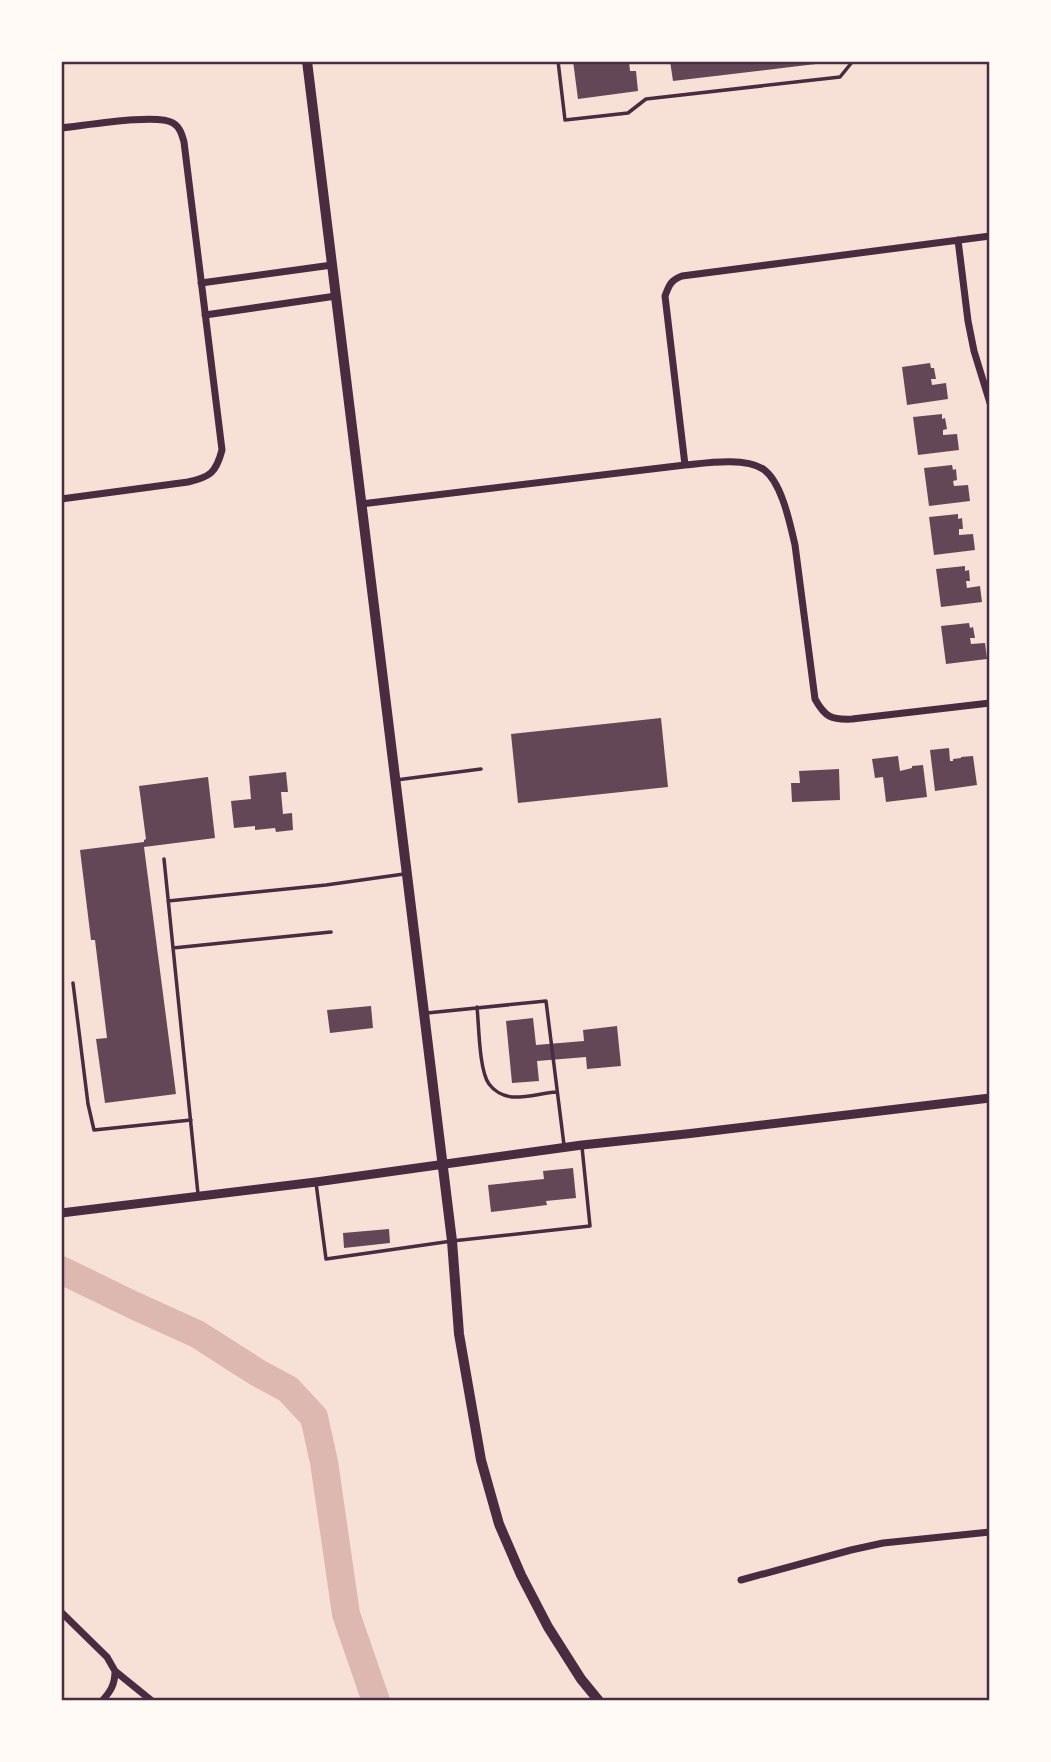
<svg xmlns="http://www.w3.org/2000/svg" width="1051" height="1762" font-family="'Alegreya Sans',sans-serif">
<style>
.lines{fill:none;stroke-linecap:round;stroke-linejoin:round}
.river{stroke:#dcb8b0;stroke-width:28}
.building{fill:#644757}
.service{stroke:#4a2c40;stroke-width:3.5}
.minor{stroke:#4a2c40;stroke-width:7}
.tertiary{stroke:#4a2c40;stroke-width:9}
.secondary{stroke:#4a2c40;stroke-width:10}
.neatline{fill:none;stroke:#4a2c40;stroke-width:2.5}
</style>
<rect width="100%" height="100%" fill="#f7e1d7"/>
<g class="lines">
<!-- river -->
<path class="river" d="M61 1270 133 1305 197 1334 258 1373 288 1389 314 1417 324 1462 346 1614 376 1701"/>
</g>
<!-- building -->
<path class="building" d="M573 61H629L630 71H636L638 91 578 99Z
M670 61H824V63L673 81Z
M930 363 931 368H934L936 379H931L932 385 946 383 948 399 907 405 902 367Z
M942 414V419L945 418 947 429 943 430V435L957 434 959 450 918 455 913 417Z
M952 465 953 470 956 469 957 480 953 481 954 486 968 485 970 501 929 506 924 468Z
M958 514V519L962 518 963 529H959V535L973 534 975 550 934 555 929 517Z
M965 566V571L969 570 970 581H966L967 588 980 586 982 602 941 607 936 569Z
M969 623 970 628 973 627 975 638H970L971 644 985 643 987 659 946 664 941 626Z
M661 718 668 787 518 803 511 734Z
M949 748 950 761H953V759L961 758V757L973 756 977 785 935 791 930 750Z
M898 756 900 771 912 768V766L923 765 927 797 886 802 883 777 875 778 872 759Z
M839 769 840 800 792 802 791 783H800L799 771Z
M286 772 288 792H281L283 814 292 813 293 830 276 832 275 828 255 830V826L234 828 231 801 251 799 249 776Z
M208 777 215 838 144 847 176 1094 105 1103 96 1039 107 1038 95 940H91L80 850 144 842V840L146 839 139 786Z
M371 1006 373 1028 330 1033 327 1010Z
M533 1018 536 1045 584 1041 583 1030 617 1026 621 1066 587 1069 586 1057 537 1061 539 1081 512 1083 506 1021Z
M573 1168 576 1198 546 1201 547 1205 491 1212 488 1185 544 1179 543 1171Z
M389 1229 390 1243 344 1248 343 1233Z"/>
<g class="lines">
<!-- service -->
<path class="service" d="M558 61 565 120 628 113 646 99 840 77 853 61
M396 780 481 769
M164 859 198 1194
M168 901 326 885 404 874
M173 948 331 932
M73 983 88 1104 94 1130 191 1120
M477 1007C479 1026 479 1070 489 1084 494 1091 503 1096 512 1097 526 1098 542 1093 556 1092
M427 1013 546 1001 564 1145
M316 1183 326 1259 452 1241 590 1226 582 1147"/>
<!-- minor -->
<path class="minor" d="M61 128C83 126 157 113 173 123 180 127 182 135 184 142L222 450C216 473 210 477 188 482L61 499
M958 240 968 321 974 351 990 403
M201 283 332 265
M205 315 336 296
M685 465 665 296C669 285 671 280 682 276L990 236
M361 504 685 465C706 463 745 457 763 469 782 482 790 524 795 545L815 699C825 717 831 720 852 719L990 703
M741 1580 851 1550 883 1543 990 1532
M61 1612 107 1657 115 1671 152 1701
M102 1701C111 1691 115 1684 115 1671"/>
<!-- tertiary -->
<path class="tertiary" d="M61 1213 316 1182 582 1145 686 1134 990 1098"/>
<!-- secondary -->
<path class="secondary" d="M307 61 452 1241 459 1334 481 1460 499 1524 521 1575 548 1627 581 1679 599 1701"/>
</g>
<!-- border -->
<rect width="1051" height="1762" fill="none" stroke="#fffaf5" stroke-width="126"/>
<rect x="63" y="63" width="925" height="1636" class="neatline"/>
</svg>
